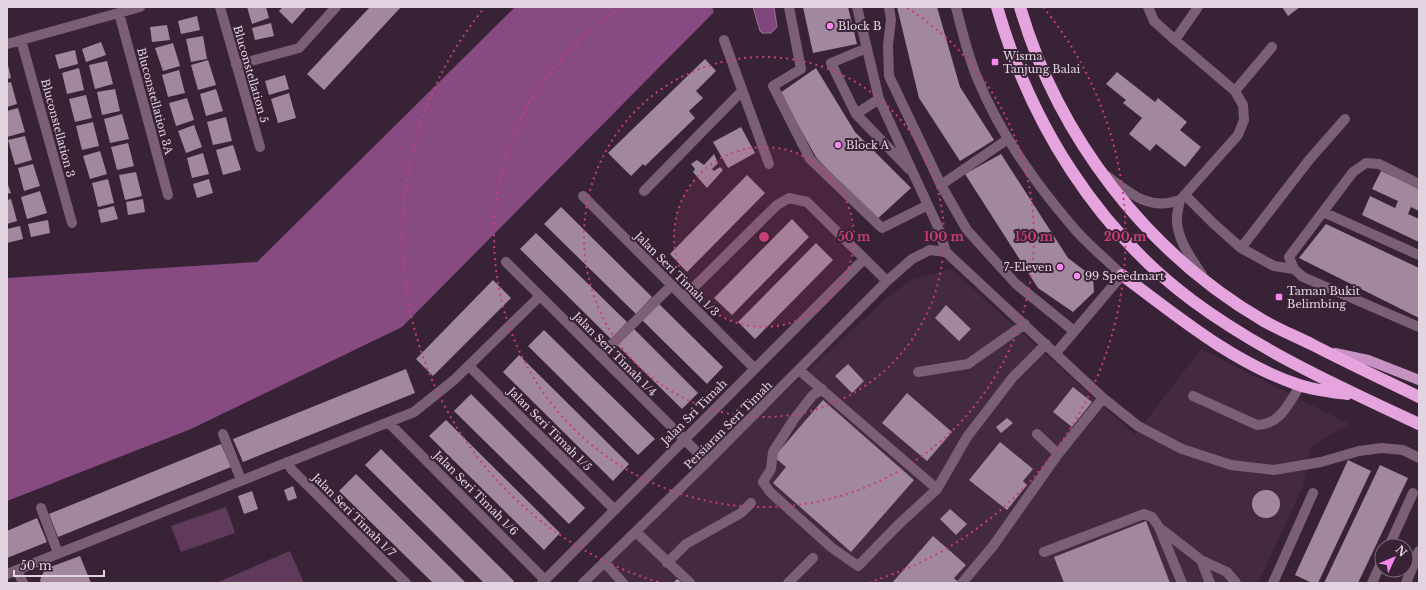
<svg xmlns="http://www.w3.org/2000/svg" width="1426" height="590" font-family="'Libre Baskerville',serif">
<style>
.built{fill:#442a41}
.green{fill:#5f3a5b}
.forest{fill:#874b81}
.water{fill:#81467b;stroke:#9e7199}
.building{fill:#a2889e}
.lines{fill:none;stroke-linecap:round;stroke-linejoin:round}
.minor{stroke:#7a5f76;stroke-width:10}
.major{stroke:#c791c1;stroke-width:10}
.highway{stroke:#e6a4df;stroke-width:12}
.ring{fill:none;stroke:#c83e76;stroke-width:2;stroke-dasharray:2 4}
.poi-dot{fill:#f688ec;stroke:#382336;stroke-width:1.5}
.labels{text-anchor:middle;stroke-width:4;stroke-linejoin:round;paint-order:stroke}
.poi-label{font-size:11px;fill:#e2d4e0;stroke:#382336;text-anchor:start}
.street-label{font-size:11px;fill:#e2d4e0;stroke:#382336}
.centre{fill:#c83e76;stroke:#382336;stroke-width:2}
.ring-label{font-size:12px;text-anchor:middle;font-weight:bold;fill:#c83e76;stroke:#382336;stroke-width:4;stroke-linejoin:round;paint-order:stroke}
</style>
<rect width="100%" height="100%" fill="#382336"/>
<!-- built -->
<path class="built" d="M951 269 1135 435 1201 349 1349 424 1311 446 1303 486 1258 583H579L889 296 913 279Z"/>
<!-- green -->
<path class="green" d="M226 507 235 533 181 552 171 526Z
M290 551 304 583H216Z"/>
<!-- forest -->
<path class="forest" d="M515 7H712L714 12 402 327 191 429 7 501V278L257 262Z"/>
<!-- water -->
<path class="water" d="M753 7H774L777 27 771 33H762L760 31Z"/>
<!-- building -->
<path class="building" d="M247 7H266L269 18 252 24Z
M283 7H307L292 24 279 11Z
M370 7H401L324 90 307 74Z
M803 7H848L857 44 813 53Z
M897 7H937L960 87 994 140 960 161 919 98Z
M1282 7H1300L1288 16Z
M197 16 200 30 181 34 178 21Z
M271 23 274 36 255 40 252 28Z
M167 25 170 40 152 42 150 27Z
M203 36 207 59 191 62 186 39Z
M101 42 106 55 86 62 82 49Z
M173 43 180 66 163 71 155 48Z
M75 50 78 64 59 69 55 55Z
M705 59 716 71 696 91 703 98 689 111 695 118 645 166 643 164 631 176 608 153Z
M208 60 216 85 198 90 191 65Z
M7 61 11 78 7 79Z
M107 61 113 84 95 89 89 65Z
M79 68 84 90 67 94 62 73Z
M816 68 855 132 911 188 875 221 816 157 780 93Z
M179 70 185 93 168 97 162 75Z
M1117 72 1155 102 1158 98 1187 122 1180 130 1201 147 1185 167 1156 144 1150 151 1129 134 1142 118 1123 103 1126 100 1106 84Z
M285 75 289 89 269 95 265 81Z
M11 82 17 104 7 107V83Z
M115 89 120 111 102 115 97 92Z
M216 89 223 111 206 116 200 94Z
M289 93 296 118 278 123 271 99Z
M86 95 92 118 75 122 69 99Z
M187 98 194 120 176 126 169 103Z
M18 108 25 132 7 137V111Z
M122 114 129 139 110 143 104 119Z
M226 117 232 141 213 145 207 122Z
M93 122 99 146 82 150 76 126Z
M194 125 202 147 186 153 178 131Z
M741 127 755 153 728 168 713 142Z
M25 136 32 160 15 165 8 140Z
M128 143 134 166 117 170 111 147Z
M233 145 241 170 223 175 216 150Z
M100 151 107 174 90 179 83 156Z
M203 153 209 174 192 178 187 158Z
M714 154 718 163 712 169 714 171 720 167 723 170 707 188 693 172 695 169 691 164 697 160 704 165Z
M1001 154 1068 258 1093 277 1094 292 1073 312 1038 288 965 174Z
M33 164 40 186 24 191 18 168Z
M1381 171 1419 188V211L1411 207 1408 214 1419 219V242L1362 215 1370 196 1395 208 1398 201 1372 189Z
M136 172 142 196 125 200 119 175Z
M747 175 765 193 687 272 670 254Z
M108 179 114 203 98 207 92 183Z
M209 179 213 193 197 198 193 184Z
M7 182 11 193 7 194Z
M40 191 47 213 27 219 21 197Z
M11 199 17 221 7 224V200Z
M143 199 145 212 128 215 126 202Z
M114 206 118 219 101 223 98 210Z
M561 207 652 297 636 314 544 224Z
M792 219 809 237 732 315 714 298Z
M48 220 50 233 31 237 28 224Z
M1326 224 1419 268V318L1299 258Z
M20 226 23 239 7 243V229Z
M536 233 627 322 611 339 520 249Z
M816 243 833 260 755 339 738 322Z
M493 280 511 298 433 376 416 359Z
M659 304 723 367 707 384 642 320Z
M946 305 971 329 959 341 935 318Z
M634 329 698 393 682 409 617 345Z
M544 330 655 439 638 455 528 346Z
M519 355 629 464 613 481 503 372Z
M848 364 864 381 852 393 835 376Z
M406 369 415 393 243 462 233 439Z
M1073 387 1092 402 1072 427 1053 412Z
M907 393 952 432 927 461 882 423Z
M471 394 585 508 569 524 454 411Z
M823 400 914 480 851 552 773 483 786 467 774 457Z
M1007 418 1013 423 1001 433 996 427Z
M446 420 560 533 544 550 429 436Z
M1000 442 1033 469 1023 481 1027 485 1007 510 969 480Z
M221 444 231 467 58 537 49 514Z
M381 449 514 581 512 583H484L365 465Z
M1348 460 1371 471 1318 583H1312L1295 575Z
M1380 465 1408 478 1358 583H1324Z
M356 474 466 583H433L339 491Z
M293 486 297 498 288 501 284 490Z
M1252 504a14 14 0 1 1 28 0a14 14 0 1 1-28 0Z
M252 491 258 509 244 514 238 496Z
M950 509 967 524 956 535 940 519Z
M37 518 47 542 7 558V531Z
M1146 521 1170 583H1064L1054 557Z
M933 536 966 565 954 578 958 582 892 583Z
M80 556 91 583H41L40 580 45 569Z
M677 579 682 583H673Z"/>
<g class="lines">
<!-- minor -->
<path class="minor" d="M220 7 260 147
M789 7 801 69 773 86 810 159 882 228 928 205
M857 7 879 99 938 227 946 252
M889 7 891 20 888 45 889 76 941 185 967 230 1016 284 1074 331
M956 7C962 32 968 56 978 80 1000 133 1035 183 1072 226 1086 243 1106 259 1122 275L1056 353
M1148 7 1154 21 1175 40 1198 7
M119 13 168 195
M21 40 72 223
M724 40 769 164
M7 44 140 7
M867 48 831 63 856 114 909 169
M236 65 299 48 336 7
M1235 91 1272 47
M856 114 879 99
M1107 176C1131 194 1149 211 1180 200L1238 135 1244 120 1243 105 1235 91 1175 40
M1419 184 1379 164 1366 163 1353 172 1289 257 1294 269 1303 277 1419 327
M941 185 1008 139
M644 191 742 91
M1185 195 1214 224 1241 248 1274 266 1294 269
M583 196 754 368
M1180 200C1179 206 1177 212 1177 218 1176 239 1192 259 1202 275
M1323 212 1419 255
M1241 248 1309 160 1345 119
M506 262 707 462
M684 297 777 205 789 198 807 202 887 281
M600 356 672 285
M469 366 615 510
M799 370 937 489
M918 372 968 364 1025 324
M822 389 813 395 794 419 773 452 771 469 763 482 770 492 831 547 858 566 898 525 937 489 967 437 1013 377 1046 344
M1193 396 1257 425C1281 424 1288 404 1300 386
M389 423 545 580
M223 434 241 480
M1037 434 1058 454
M287 462 292 470 406 583
M41 508 58 553
M1161 529 1201 560 1227 572 1236 583
M636 532 690 583
M1389 546 1413 493
M1044 552 1144 514 1152 517 1159 527 1182 583
M1201 560 1210 583
M604 562 623 583
M667 563 686 544 741 513 751 503
M17 570 23 583
M7 574 414 412 454 380 540 296
M542 583 864 259
M583 583 707 462 887 281 912 259 930 250 946 252 1103 398 1138 426 1182 449 1231 465 1274 470 1321 462 1359 451 1382 448 1403 450 1419 458
M788 583 813 558
M962 583 993 546 1058 454 1103 398
M1273 583 1313 493
M1372 583 1382 561
M1406 583 1419 551"/>
<!-- major -->
<path class="major" d="M1335 353 1368 360 1419 380"/>
<!-- highway -->
<path class="highway" d="M997 7C1030 122 1096 229 1193 301 1262 352 1342 388 1419 424
M1020 7C1058 137 1147 253 1264 321 1280 330 1297 337 1313 345 1348 363 1384 380 1419 397
M1122 275C1177 316 1233 363 1299 385 1314 390 1332 392 1347 394"/>
</g>
<!-- distance rings -->
<circle cx="764" cy="237" r="90" fill="#c83e76" fill-opacity=".12"/>
<g class="ring">
<circle cx="764" cy="237" r="90"/>
<circle cx="764" cy="237" r="180"/>
<path d="M907 8A270 270 0 1 1 621 8"/>
<path d="M658 582A361 361 0 0 1 485 7M1043 7A361 361 0 0 1 870 582"/>
</g>
<!-- markers -->
<g class="poi-dot">
<circle cx="830" cy="26" r="4"/>
<rect x="991" y="58" width="8" height="8" rx="2"/>
<circle cx="838" cy="145" r="4"/>
<circle cx="1060" cy="267" r="4"/>
<circle cx="1077" cy="276" r="4"/>
<rect x="1275" y="293" width="8" height="8" rx="2"/>
</g>
<g class="labels">
<!-- poi labels -->
<g class="poi-label">
<text x="838" y="30">Block B</text>
<text x="1003" y="60">Wisma<tspan x="1003" dy="13">Tanjung Balai</tspan></text>
<text x="846" y="149">Block A</text>
<text x="1052" y="271" text-anchor="end">7-Eleven</text>
<text x="1085" y="280">99 Speedmart</text>
<text x="1287" y="295">Taman Bukit<tspan x="1287" dy="13">Belimbing</tspan></text>
</g>
<!-- street labels -->
<g class="street-label">
<text transform="translate(251 74) rotate(74)" y="4">Bluconstellation 5</text>
<text transform="translate(155 101) rotate(75)" y="4">Bluconstellation 3A</text>
<text transform="translate(58 128) rotate(75)" y="4">Bluconstellation 3</text>
<text transform="translate(677 274) rotate(45)" y="4">Jalan Seri Timah 1/3</text>
<text transform="translate(615 354) rotate(45)" y="4">Jalan Seri Timah 1/4</text>
<text transform="translate(694 412) rotate(-45)" y="4">Jalan Sri Timah</text>
<text transform="translate(728 425) rotate(-45)" y="4">Persiaran Seri Timah</text>
<text transform="translate(550 429) rotate(45)" y="4">Jalan Seri Timah 1/5</text>
<text transform="translate(476 493) rotate(45)" y="4">Jalan Seri Timah 1/6</text>
<text transform="translate(354 515) rotate(45)" y="4">Jalan Seri Timah 1/7</text>
</g>
</g>
<circle cx="764" cy="237" r="6" class="centre"/>
<g class="ring-label">
<text x="854" y="241">50 m</text>
<text x="944" y="241">100 m</text>
<text x="1034" y="241">150 m</text>
<text x="1125" y="241">200 m</text>
</g>
<!-- border -->
<rect width="1426" height="590" fill="none" stroke="#e2d4e0" stroke-width="16"/>
<!-- north arrow -->
<g transform="translate(1394 558) rotate(46)"><circle r="19" fill="#382336" stroke="#7c6a7a"/>
<path d="M0-3L7 15L0 10L-7 15Z" fill="#f688ec"/>
<text y="-6" font-size="11" font-weight="bold" text-anchor="middle" fill="#e2d4e0">N</text>
</g>
<!-- scale -->
<path d="M14 570v6h90v-6" fill="none" stroke="#e2d4e0" stroke-width="2"/>
<text x="20" y="570" font-size="12" fill="#e2d4e0" stroke="#382336" stroke-width="3" paint-order="stroke">50 m</text>
</svg>
